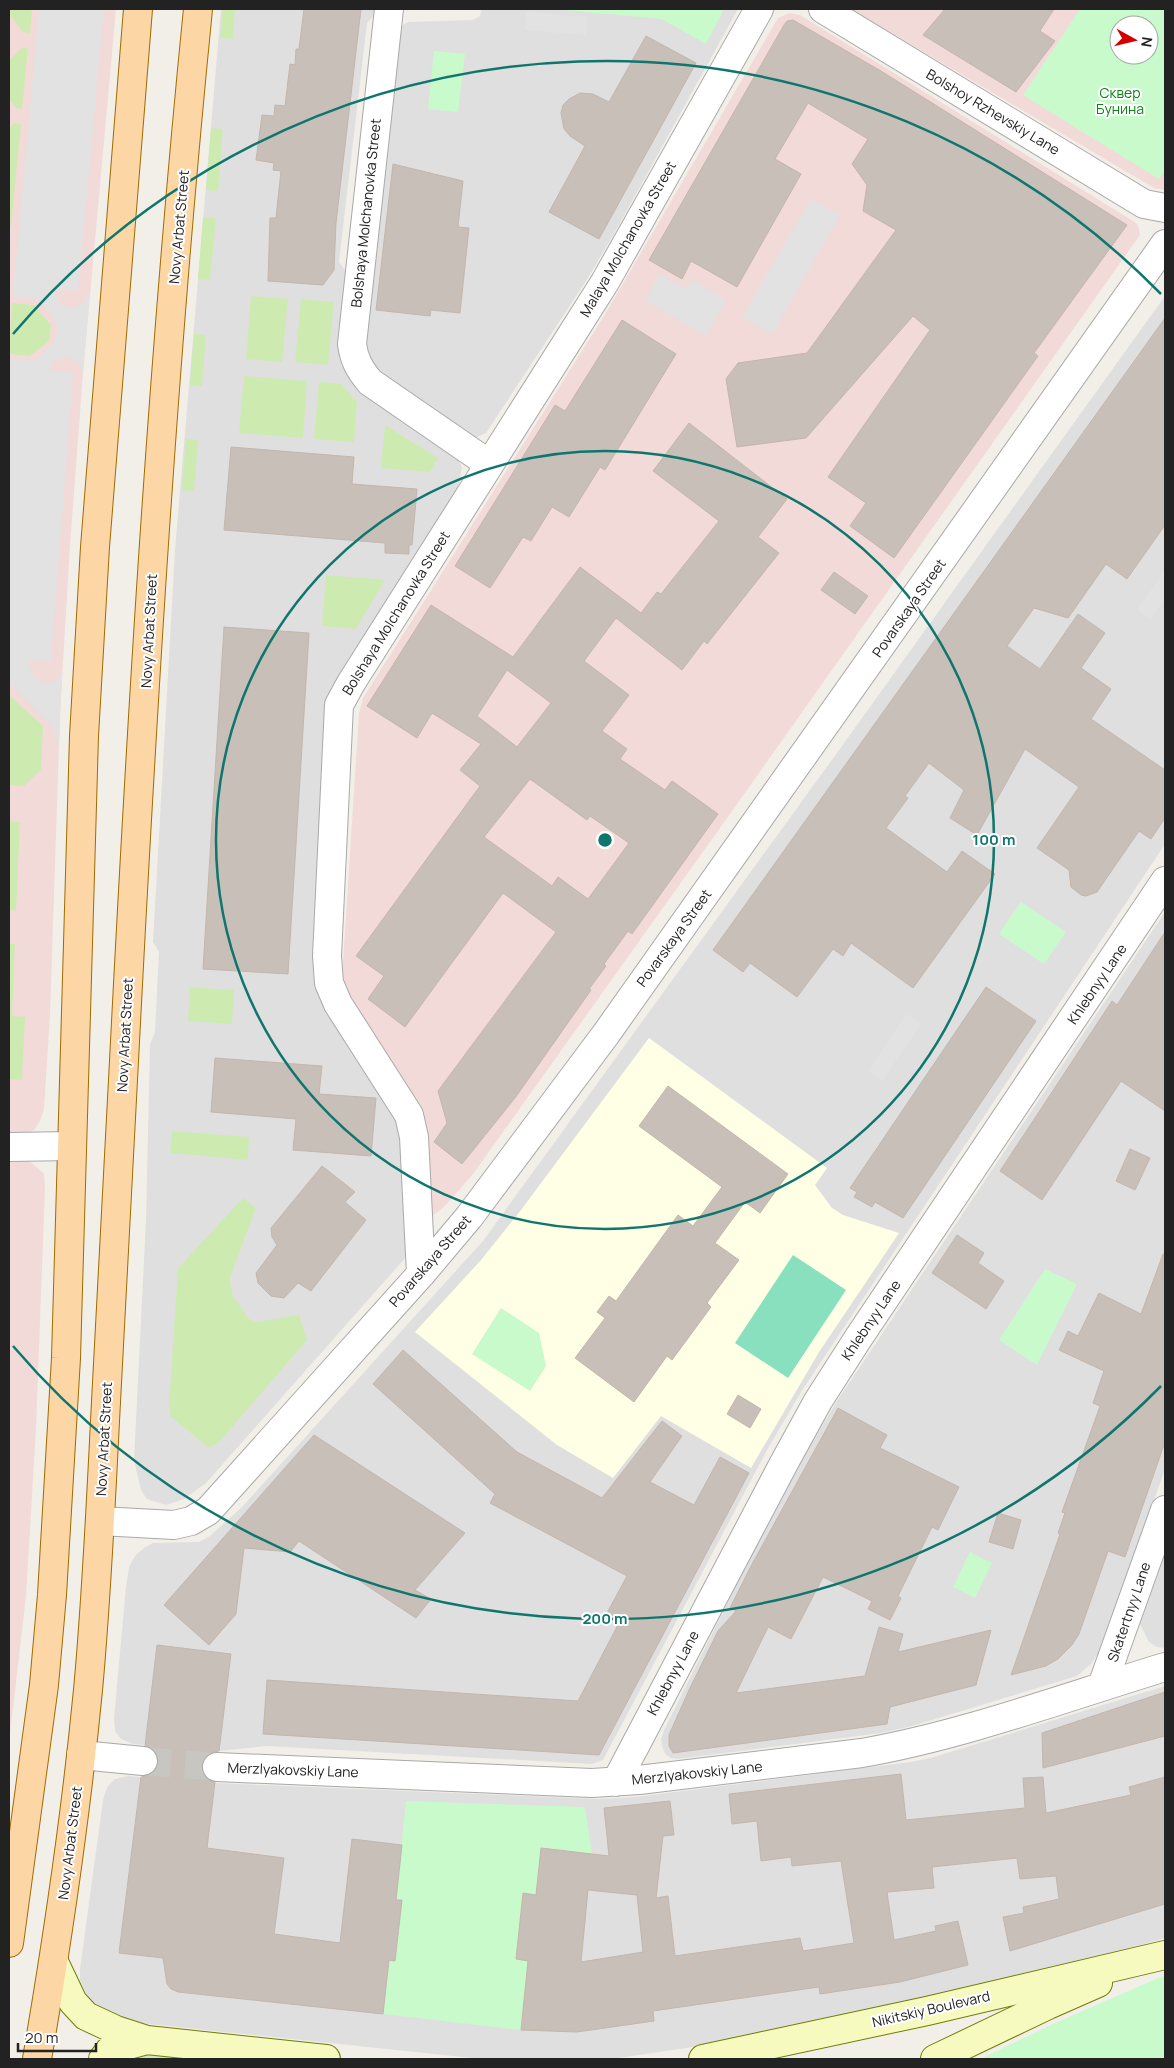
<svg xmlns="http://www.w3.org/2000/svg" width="1174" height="2068" font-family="Manrope,sans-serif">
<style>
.residential{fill:#e0dfdf}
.commercial{fill:#f2dad9;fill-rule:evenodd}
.education{fill:#ffffe5}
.grass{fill:#cdebb0}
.park{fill:#c8facc;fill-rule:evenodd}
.pitch{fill:#88e0be}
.parking{fill:#e2e2e2}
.building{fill:#c7bfb8;stroke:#c4b6ab;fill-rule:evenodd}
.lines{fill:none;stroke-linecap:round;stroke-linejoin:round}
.street-tunnel{stroke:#c8c6c1;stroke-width:28;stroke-dasharray:28 14;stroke-linecap:butt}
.street-casing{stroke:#a9a9a9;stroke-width:30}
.secondary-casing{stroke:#707d05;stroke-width:30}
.primary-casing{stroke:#a06b00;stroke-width:30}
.street{stroke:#fff;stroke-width:28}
.secondary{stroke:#f7fabf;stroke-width:28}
.primary{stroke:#fcd6a4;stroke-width:28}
.ring{fill:none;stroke:#0f766e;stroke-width:2.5}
.labels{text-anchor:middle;stroke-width:4;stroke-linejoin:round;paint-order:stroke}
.park-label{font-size:14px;fill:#0c8416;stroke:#fff}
.street-label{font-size:14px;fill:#222;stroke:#fff}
.centre{fill:#0f766e;stroke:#fff;stroke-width:2.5}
.ring-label{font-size:15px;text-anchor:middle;font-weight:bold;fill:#0f766e;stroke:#fff;stroke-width:4;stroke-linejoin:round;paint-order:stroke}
</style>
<rect width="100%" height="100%" fill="#f2efe9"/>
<!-- residential -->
<path class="residential" d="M221 9H378L377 12 367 23 339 262 348 274 340 351 343 367 351 381 366 397 457 456 462 468 458 488 335 684 328 697 324 717 314 961 317 984 322 999 395 1120 401 1142 409 1250 406 1257 206 1483 184 1499 166 1505 147 1499 141 1490 134 1460 146 1220 150 1044 155 1032 159 952 153 942 175 550Z
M482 9H738L615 232 586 281 486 433 475 438 376 374 364 345 399 30 403 25 408 22 473 20 480 16Z
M1165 296V844L801 1392 767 1450 603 1760 592 1764 267 1746 219 1751 133 1744 121 1739 115 1731 114 1718 126 1587 129 1567 135 1556 144 1548 153 1543 199 1542 210 1536 241 1508 483 1241 834 757Z
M1165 912V1469L1101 1649 1091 1664 1077 1676 912 1726 881 1733 678 1759 671 1758 665 1754 662 1746 661 1739 664 1730 748 1562 812 1442 837 1401Z
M1165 1549V1648L1157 1647 1149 1642 1140 1624 1141 1616Z
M1165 1686V1938L1040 1975 714 2044 611 2059 472 2058 129 2022 105 2013 89 2000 80 1980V1969L103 1800 107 1787 115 1779 128 1776 215 1783 599 1799 635 1797 911 1762 934 1757Z"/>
<!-- commercial -->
<path class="commercial" d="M9 9H116L83 373 70 546 60 713 50 1016 44 1109 40 1121 34 1130 25 1135 9 1137Z
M851 9H1165V190L1154 188ZM1119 25H1149V55H1119Z
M789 13 800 15 1133 221 1138 225 1140 235 725 821 473 1174 445 1206 431 1217 427 1185 349 1000 343 982V963L359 713 363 698 604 316 778 18Z
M9 1158 29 1161 38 1168 44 1174 45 1188 36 1429 26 1596 9 1743Z"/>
<!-- education -->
<path class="education" d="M649 1038 827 1168 815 1185 832 1208 843 1215 899 1233 819 1352 751 1468 661 1416 613 1478 557 1445 415 1332 481 1260 521 1210Z"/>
<!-- grass -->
<path class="grass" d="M9 9H32L30 33 23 32 9 13Z
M223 9H235L233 39 220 38Z
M22 48H28L22 109 16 108 9 99V60Z
M14 123 21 124 11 226H9V128Z
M211 128 223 129 218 191 206 190Z
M203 217 216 218 210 280 198 279Z
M251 296 288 299 282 362 246 359Z
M301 299 334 302 328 365 295 362Z
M12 303 34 305 51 325 49 341 30 356 9 354Z
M194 334 206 335 202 386 190 385Z
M244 376 307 381 303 438 239 433Z
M319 382 341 384 357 402 354 442 314 439Z
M385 425 438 458 430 472 381 468Z
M186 439 198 440 194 491 182 490Z
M326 575 385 580 356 629 322 626Z
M9 695 43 726 41 770 24 786 9 785Z
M9 821 20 822 16 911 9 910Z
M9 944H15L12 1016 25 1017 22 1080 9 1079Z
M190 987 234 990 232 1024 188 1021Z
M172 1131 249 1137 248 1160 170 1153Z
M243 1198 256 1208 233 1269 230 1279 233 1296 249 1319 256 1322 299 1315 307 1340 220 1441 215 1445 208 1447 171 1417 169 1406 178 1268Z
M146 2053 197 2059H122Z"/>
<!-- park -->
<path class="park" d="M565 9H724L706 44 662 19 564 10Z
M1080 9H1165V171L1159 179 1023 95ZM1119 25H1149V55H1119Z
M434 51 465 54 458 112 428 109Z
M1021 902 1066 932 1044 964 999 934Z
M1045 1269 1077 1284 1037 1365 999 1340Z
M501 1308 539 1333 546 1366 530 1391 472 1354Z
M970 1552 992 1563 975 1598 953 1587Z
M406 1801 585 1807 592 1854 541 1848 536 1895 523 1894 516 1959 528 1961 521 2030 383 2014 389 1960 395 1961 402 1901 396 1900Z
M1165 1975V2059H980L1055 2023Z"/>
<!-- pitch -->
<path class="pitch" d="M793 1255 846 1290 788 1378 735 1343Z"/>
<!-- parking -->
<path class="parking" d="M39 9H104L78 291 55 289 58 301 63 305 70 308 83 304 90 292 83 373 78 362 67 357 54 360 49 371 73 373 51 661 30 660V668L34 677 42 682 50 683 58 679 62 670 59 750 58 741 51 725 9 683V359L36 361 55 341 58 328 54 318 39 299 13 296Z
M526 12 588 17 586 35 525 30Z
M811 199 840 216 772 334 742 317Z
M660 274 687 289 692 280 726 300 706 336 645 300Z
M1165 570V598L1150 619 1137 610Z
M906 1014 921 1024 882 1081 868 1071Z"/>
<!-- building -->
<path class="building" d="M304 9H361L336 223 334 270 323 285 268 281 270 218H276L281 171 273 170 274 163 256 160 262 115 274 116 275 105 285 106 290 64 295 65 296 49H299Z
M945 9H1054L1040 31 1055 41 1016 92 923 35Z
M793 20 881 71 1127 225 1034 353 1038 356 894 558 850 526 866 503 828 477 930 330 913 316 806 438 737 447 726 379 738 363 807 353 896 230 863 211 867 185 852 164 868 139 808 103 775 159 801 174 737 287 691 261 682 279 649 260 784 25 787 21Z
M646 36 696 63 599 239 549 212 585 146 570 136 564 129 561 113 563 105 569 99 580 93 593 94 609 102Z
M393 164 463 181 458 227 469 228 460 313 431 310 430 316 376 310Z
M1165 318V525L1127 579 1106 564 1068 618 1034 608 1007 646 1040 669 1078 614 1105 633 1081 668 1111 689 1091 719 1165 770V818L1151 839 1139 831 1097 892 1086 896 1081 895 1071 887 1069 870 1037 848 1079 787 1025 749 977 835 950 818 964 790 929 763 905 796 908 798 886 828 947 872 962 851 995 874 913 988 851 943 843 956 833 949 797 997 750 963 743 972 713 950Z
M622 320 676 354 605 470 600 467 569 517 552 507 531 541 523 537 490 588 455 566 555 405 565 411Z
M689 423 787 499 758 537 779 553 707 644 704 641 682 670 616 618 584 661 629 695 602 731 627 749 620 759 665 790 672 781 718 814 632 934 628 931 604 964 606 966 589 989 591 990 515 1098 462 1164 434 1142 447 1123 438 1091 556 932 503 893 405 1027 368 999 384 976 356 956 480 786 460 770 481 744 432 713 417 738 367 706 431 605 513 657 580 567 641 613 657 592 661 594 719 521 653 471ZM507 670 551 703 517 747 477 716ZM530 779 587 820 590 816 629 843 588 899 558 877 552 886 484 837Z
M231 447 354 457 352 484 417 489 412 545H409V554L385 553V543L224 530Z
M834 572 868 596 855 614 821 590Z
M224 627 309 633 288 974 203 969Z
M1165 932V1111L1121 1081 1042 1200 1000 1171 1112 1001 1117 1005Z
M986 987 1036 1021 903 1218 875 1202 872 1207 854 1197 857 1192 850 1188Z
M215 1058 322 1066 319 1094 376 1098 371 1156 293 1150 296 1119 211 1112Z
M668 1086 788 1174 760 1213 745 1202 715 1243 739 1260 707 1303 711 1307 672 1360 667 1356 634 1402 575 1358 605 1318 597 1312 609 1296 616 1301 678 1215 693 1226 722 1187 639 1126Z
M1130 1149 1150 1158 1135 1190 1116 1181Z
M322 1166 355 1192 345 1202 366 1220 311 1291 298 1283 284 1298 271 1296 258 1283 256 1273 277 1245 272 1237 271 1228Z
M957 1235 984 1253 978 1263 1004 1281 986 1309 932 1273Z
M1163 1254H1165V1442L1125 1557 1108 1551 1079 1634 1072 1645 1058 1659 1046 1666 1011 1675 1060 1534 1058 1533 1065 1513 1062 1512 1100 1406 1093 1403 1104 1371 1059 1350 1068 1331 1078 1336 1099 1293 1141 1314Z
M403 1350 517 1452 602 1498 662 1421 682 1436 650 1482 694 1505 720 1457 749 1473 599 1755 263 1734 267 1680 578 1701 621 1619 607 1613 627 1576 490 1503 495 1494 373 1384Z
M738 1395 761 1409 750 1428 727 1414Z
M838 1408 887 1435 880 1448 959 1487 938 1530 932 1527 898 1596 901 1598 890 1620 868 1609 872 1601 823 1577 791 1639 768 1627 736 1693 865 1676 879 1627 903 1634 898 1652 991 1630 976 1685 890 1707 887 1724 673 1753 669 1746V1735L689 1690 718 1631 736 1611 730 1608 751 1566Z
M314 1435 465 1533 415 1590 431 1599 416 1618 299 1541 290 1552 244 1548 236 1614 209 1645 164 1605Z
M998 1513 1021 1520 1013 1549 989 1542Z
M157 1645 231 1654 219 1751 209 1753 204 1758 201 1766 203 1775 208 1780 215 1782 207 1848 284 1858 274 1934 340 1943 352 1839 402 1845 396 1900H402L395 1961 389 1960 383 2014 178 1992 171 1989 167 1984 163 1958 119 1953 141 1777 150 1775 156 1770 158 1763 157 1754 152 1749 145 1746Z
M1165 1692V1736L1043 1768 1042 1733Z
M901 1774 906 1820 1025 1808 1023 1778 1043 1777 1046 1813 1131 1795 1129 1787 1165 1777V1904L1010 1951 1003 1917 1024 1913 1023 1907 1059 1899 1056 1876 1020 1879 1017 1858 932 1867 934 1888 887 1892 894 1940 936 1931 935 1926 958 1921 968 1965 900 1982 820 1994 819 1987 653 2011 654 2021 577 2032 521 2030 528 1961 516 1959 523 1893 536 1895 541 1848 609 1856 604 1808 670 1801 674 1835 663 1836 656 1898 668 1896 675 1956 800 1938 803 1951 854 1943 841 1861 792 1866 791 1857 761 1861 757 1821 732 1824 729 1794ZM588 1890 637 1895 643 1952 581 1962Z"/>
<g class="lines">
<!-- street-tunnel -->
<path class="street-tunnel" d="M143 1761 217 1767"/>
<defs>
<path id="street" d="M389 9 352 344C354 360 360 370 370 382L489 464
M823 9 1144 204 1165 208
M9 1147 72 1146
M421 1274 414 1137 409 1115 338 1004 329 983 327 956 339 705 351 683 605 282 759 9
M100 1521 174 1525 191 1521 208 1511 421 1274 469 1217 606 1034 1165 244
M1102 1686 1165 1510
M81 1755 143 1761
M217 1767 592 1783 639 1780 862 1753C964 1735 1066 1697 1165 1667
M616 1782 784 1463 818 1401 859 1337 1165 881"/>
<path id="secondary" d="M54 1962 73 2002 86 2016 116 2030 147 2040 326 2059
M103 2059 110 2050 147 2040
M703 2059 927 2011 1165 1955
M935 2059 1048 2005 1098 1983"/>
<path id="primary" d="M9 1943 44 1685 52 1595 66 1358 84 736 95 547 138 9
M37 2059C58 1937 76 1814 88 1690 97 1594 101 1498 106 1402 112 1288 118 1174 124 1061 142 710 163 358 198 9"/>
</defs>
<!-- street casing -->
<use href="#street" class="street-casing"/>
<!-- secondary casing -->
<use href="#secondary" class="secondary-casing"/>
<!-- primary casing -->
<use href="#primary" class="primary-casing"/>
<!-- street -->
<use href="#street" class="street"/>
<!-- secondary -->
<use href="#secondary" class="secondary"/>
<!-- primary -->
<use href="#primary" class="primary"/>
</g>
<!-- distance rings -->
<g class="ring">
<circle cx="605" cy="840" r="389"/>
<path d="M1161 1386A779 779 0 0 1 13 1346M13 334A779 779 0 0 1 1161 294"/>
</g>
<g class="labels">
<!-- park labels -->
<g class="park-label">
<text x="1120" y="98">Сквер<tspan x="1120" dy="16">Бунина</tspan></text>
</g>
<!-- street labels -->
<g class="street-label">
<text transform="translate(993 112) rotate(31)" y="5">Bolshoy Rzhevskiy Lane</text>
<text transform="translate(366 213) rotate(-84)" y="5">Bolshaya Molchanovka Street</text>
<text transform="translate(179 227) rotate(-85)" y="5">Novy Arbat Street</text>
<text transform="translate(628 239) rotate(-60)" y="5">Malaya Molchanovka Street</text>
<text transform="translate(909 608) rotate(-55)" y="5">Povarskaya Street</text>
<text transform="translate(396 613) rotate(-58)" y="5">Bolshaya Molchanovka Street</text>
<text transform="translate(149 631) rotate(-87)" y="5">Novy Arbat Street</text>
<text transform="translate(674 938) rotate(-54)" y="5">Povarskaya Street</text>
<text transform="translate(1097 984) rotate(-56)" y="5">Khlebnyy Lane</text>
<text transform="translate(125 1035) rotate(-87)" y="5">Novy Arbat Street</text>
<text transform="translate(430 1261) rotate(-49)" y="5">Povarskaya Street</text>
<text transform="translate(871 1320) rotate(-56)" y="5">Khlebnyy Lane</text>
<text transform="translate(104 1439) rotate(-87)" y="5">Novy Arbat Street</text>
<text transform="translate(1129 1612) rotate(-71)" y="5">Skatertnyy Lane</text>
<text transform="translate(673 1673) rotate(-62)" y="5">Khlebnyy Lane</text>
<text transform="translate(293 1770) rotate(2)" y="5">Merzlyakovskiy Lane</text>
<text transform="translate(697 1773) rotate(-6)" y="5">Merzlyakovskiy Lane</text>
<text transform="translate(70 1843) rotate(-83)" y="5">Novy Arbat Street</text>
<text transform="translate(931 2009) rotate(-13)" y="5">Nikitskiy Boulevard</text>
</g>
</g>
<circle cx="605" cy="840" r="8" class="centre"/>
<g class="ring-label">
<text x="994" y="845">100 m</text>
<text x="605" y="1624">200 m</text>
</g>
<!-- border -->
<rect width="1174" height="2068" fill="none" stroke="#222222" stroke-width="20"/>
<!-- north arrow -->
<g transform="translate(1134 40) rotate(98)"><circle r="24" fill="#ffffff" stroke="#a7a7a7"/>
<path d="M0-4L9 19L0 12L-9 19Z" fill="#d40000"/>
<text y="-8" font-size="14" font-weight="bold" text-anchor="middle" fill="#222222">N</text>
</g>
<!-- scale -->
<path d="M18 2043v8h78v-8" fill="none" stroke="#222222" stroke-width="2.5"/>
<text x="25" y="2043" font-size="15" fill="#222222" stroke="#ffffff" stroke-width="4" paint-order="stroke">20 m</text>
</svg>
